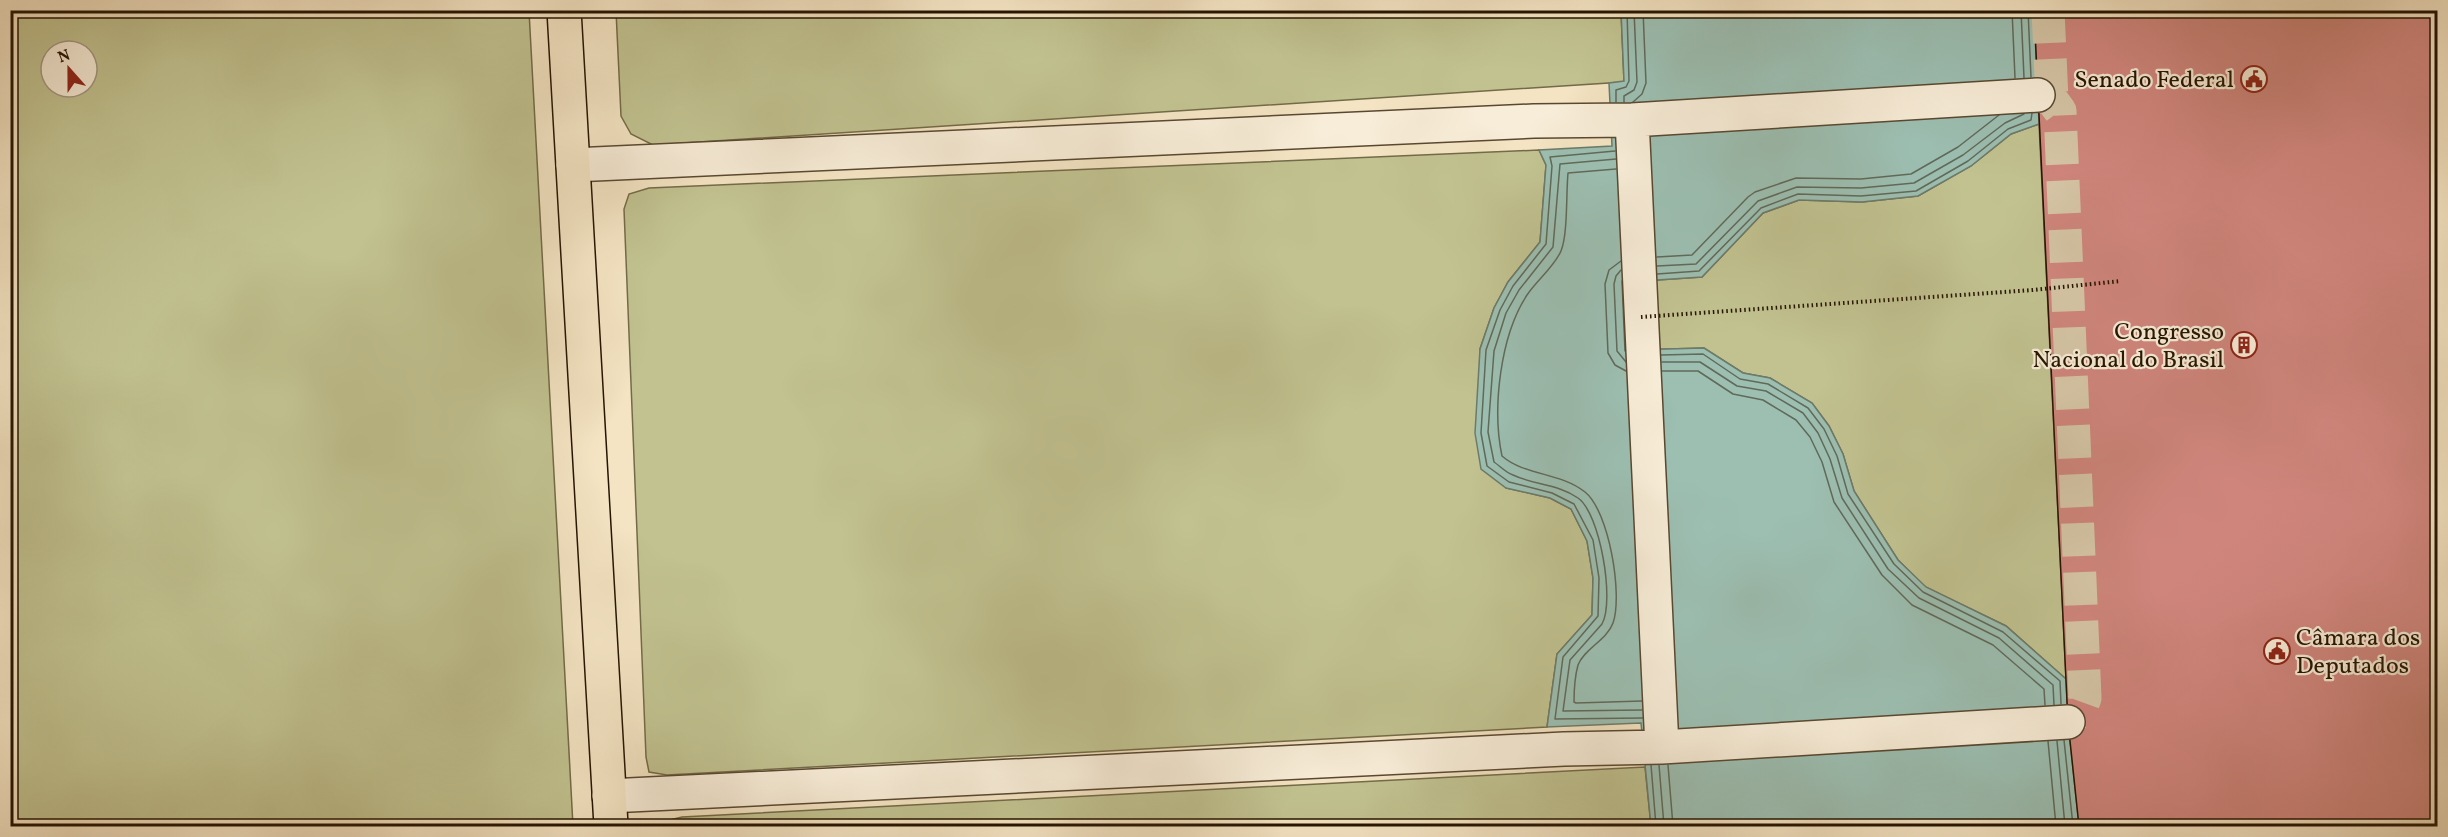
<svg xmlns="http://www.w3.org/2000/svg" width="2448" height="837" font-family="Vollkorn,serif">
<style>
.green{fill:#c1c290;stroke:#736b48;stroke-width:1.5;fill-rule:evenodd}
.water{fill:#9cbfb2;stroke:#6c7b6b;stroke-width:1.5}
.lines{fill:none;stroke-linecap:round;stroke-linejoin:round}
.shore{stroke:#606a59;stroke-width:1.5}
.building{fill:#cf857c;stroke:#251400;stroke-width:1.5}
.minor-tunnel{stroke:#d5c5a6;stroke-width:33;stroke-dasharray:33 16;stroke-linecap:butt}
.minor-casing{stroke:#594831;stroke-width:36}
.highway-casing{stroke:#251400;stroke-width:36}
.minor{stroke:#f8edd8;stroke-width:33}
.highway{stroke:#f4e4c3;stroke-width:33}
.path-bridge{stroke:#251400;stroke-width:4;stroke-dasharray:1.5 3;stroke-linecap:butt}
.labels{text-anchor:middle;stroke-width:4.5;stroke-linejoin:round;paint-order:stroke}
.poi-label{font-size:24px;fill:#251400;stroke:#f8edd8;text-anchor:end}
</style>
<rect width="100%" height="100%" fill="#f4e4c3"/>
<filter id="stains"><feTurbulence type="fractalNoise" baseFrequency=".00333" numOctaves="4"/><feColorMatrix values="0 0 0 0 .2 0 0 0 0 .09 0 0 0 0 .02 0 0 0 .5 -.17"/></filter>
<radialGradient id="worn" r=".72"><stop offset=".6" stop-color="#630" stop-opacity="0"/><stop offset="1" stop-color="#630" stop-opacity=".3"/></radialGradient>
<!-- green -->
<path class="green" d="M10 11H529L573 826H15L10 732ZM51 51H87V87H51Z
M616 11H1621L1624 82 653 145 631 134 621 116Z
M2039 124 2066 679 2006 626 1925 587 1898 560 1854 491 1843 454 1829 426 1812 403 1770 378 1743 373 1704 348 1631 350 1627 282 1702 277 1763 213 1799 200 1862 202 1918 196 1971 166 2011 134Z
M1539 150 1546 165 1540 242 1508 282 1494 308 1480 349 1506 488 1550 498 1571 509 1587 541 1593 578 1592 615 1557 654 1547 727 667 775 649 772 646 757 624 209 629 194 649 188Z
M1645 767 1651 826H657L658 823 682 817Z"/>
<!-- water -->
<path class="water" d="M1621 11H2034L2039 124 2011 134 1971 166 1918 196 1862 202 1799 200 1763 213 1702 277 1628 282 1631 350 1704 348 1743 373 1770 378 1812 403 1829 426 1843 454 1854 491 1898 560 1926 587 2006 626 2066 679 2068 722 2079 826H1651L1641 723 1547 727 1557 654 1592 615 1593 578 1587 541 1571 509 1550 498 1506 488 1481 469 1475 433 1480 349 1494 308 1508 282 1540 242 1546 165 1539 150 1612 146 1609 83 1624 81Z"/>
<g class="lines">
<!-- shore -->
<path class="shore" d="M2012 10 2015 78
M2021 10 2024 78
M2028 10 2031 77
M1616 102V90L1626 87 1629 81 1627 10
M1624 102V96L1634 90 1637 82 1634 10
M1633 102 1642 94 1646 83 1643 10
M1615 151 1550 157 1552 166 1546 244 1513 286 1500 310 1486 350 1481 433 1487 466 1509 482 1552 493 1574 504 1593 540 1599 578 1598 616 1563 657 1555 719 1643 718
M1616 159 1560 164 1553 247 1519 290 1506 313 1494 351 1488 432 1494 462C1500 466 1506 473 1513 475 1534 485 1558 484 1578 498 1600 513 1615 601 1602 624L1570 660 1563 711 1642 710
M1616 169 1568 173C1566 193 1568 234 1561 251 1554 267 1537 280 1527 295 1500 336 1492 409 1502 456 1525 476 1560 472 1585 492 1609 511 1623 595 1613 623 1607 640 1584 649 1578 665 1575 676 1574 691 1574 702L1576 703 1642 701
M1657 257 1692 255 1748 197 1755 192 1796 178 1861 179 1911 174 1958 147 1999 115
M1621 261 1609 270 1605 284 1608 353 1615 365 1626 371
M1657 266 1696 264 1758 201 1797 187 1861 188 1914 183 1963 155 2005 123 2024 114
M1621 270 1616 276 1614 284 1617 351 1626 362
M1657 274 1699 271 1761 208 1798 194 1861 196 1916 191 1968 161 2008 129 2031 120 2032 113
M1622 281 1625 351
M1661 355 1703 354 1740 379 1768 384 1808 408 1824 429 1837 456 1848 494 1894 564 1923 592 2003 632 2060 681 2061 704
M1662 362H1700L1737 386 1766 391 1803 413 1818 433 1830 459 1842 498 1888 569 1919 598 1999 638 2053 685 2054 705
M1662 371H1698L1733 394 1763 400 1796 420 1810 437 1822 462 1834 502 1882 575 1912 605 1993 645 2044 689 2045 705
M2064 740 2073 826
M2048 741 2056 826
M2057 741 2065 826
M1651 765 1656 826
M1659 765 1664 826
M1668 765 1673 826"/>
</g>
<!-- building -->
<path class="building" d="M2034 10H2438V826H2079L2068 722Z"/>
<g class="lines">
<!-- minor-tunnel -->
<path class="minor-tunnel" d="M2048 10 2052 100
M2038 95 2052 100 2060 111 2085 698 2081 709 2068 722"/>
<defs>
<path id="minor" d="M1632 120 1662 747
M573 165 1534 121 1632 120 2038 95
M609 796 1564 749 1662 747 2068 722"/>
<path id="highway" d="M564 10 611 826"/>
</defs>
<!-- minor casing -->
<use href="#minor" class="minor-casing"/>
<!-- highway casing -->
<use href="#highway" class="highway-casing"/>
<!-- minor -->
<use href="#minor" class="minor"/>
<!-- highway -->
<use href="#highway" class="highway"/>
<!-- path-bridge -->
<path class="path-bridge" d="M1641 317 2033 290 2121 281"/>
</g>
<!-- icons -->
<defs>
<symbol id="civic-ring" viewBox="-11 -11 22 22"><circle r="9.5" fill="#f8edd8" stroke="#8f2418" stroke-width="1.5"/><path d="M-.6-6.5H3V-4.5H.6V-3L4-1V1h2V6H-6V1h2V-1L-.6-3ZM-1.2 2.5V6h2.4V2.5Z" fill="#8f2418"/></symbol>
<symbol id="building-ring" viewBox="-11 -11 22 22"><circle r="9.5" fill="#f8edd8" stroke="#8f2418" stroke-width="1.5"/><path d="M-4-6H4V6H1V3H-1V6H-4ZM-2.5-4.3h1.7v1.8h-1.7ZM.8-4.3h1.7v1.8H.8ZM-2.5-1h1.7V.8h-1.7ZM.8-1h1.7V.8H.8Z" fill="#8f2418"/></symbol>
</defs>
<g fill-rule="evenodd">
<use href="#civic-ring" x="2239" y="64" width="30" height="30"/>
<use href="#building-ring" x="2229" y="330" width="30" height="30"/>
<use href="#civic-ring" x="2262" y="636" width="30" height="30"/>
</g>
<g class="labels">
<!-- poi labels -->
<g class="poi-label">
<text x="2234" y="87">Senado Federal</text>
<text x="2224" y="339">Congresso<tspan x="2224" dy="28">Nacional do Brasil</tspan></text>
<text x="2296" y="645" text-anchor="start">Câmara dos<tspan x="2296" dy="28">Deputados</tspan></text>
</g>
</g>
<!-- margin -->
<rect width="2448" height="837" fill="none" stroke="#f4e4c3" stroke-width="36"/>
<rect x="12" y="12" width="2424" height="813" fill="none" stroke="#251400" stroke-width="3"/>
<rect x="18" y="18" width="2412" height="801" fill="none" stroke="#251400" stroke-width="1.5"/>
<!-- north arrow -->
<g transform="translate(69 69) rotate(339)"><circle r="28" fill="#f8edd8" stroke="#a49682" stroke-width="1.5"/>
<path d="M0-4.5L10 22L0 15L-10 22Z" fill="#8f2418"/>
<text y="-9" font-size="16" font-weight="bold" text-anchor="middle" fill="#251400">N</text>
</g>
<rect width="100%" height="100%" filter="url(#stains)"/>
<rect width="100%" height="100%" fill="url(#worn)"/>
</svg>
